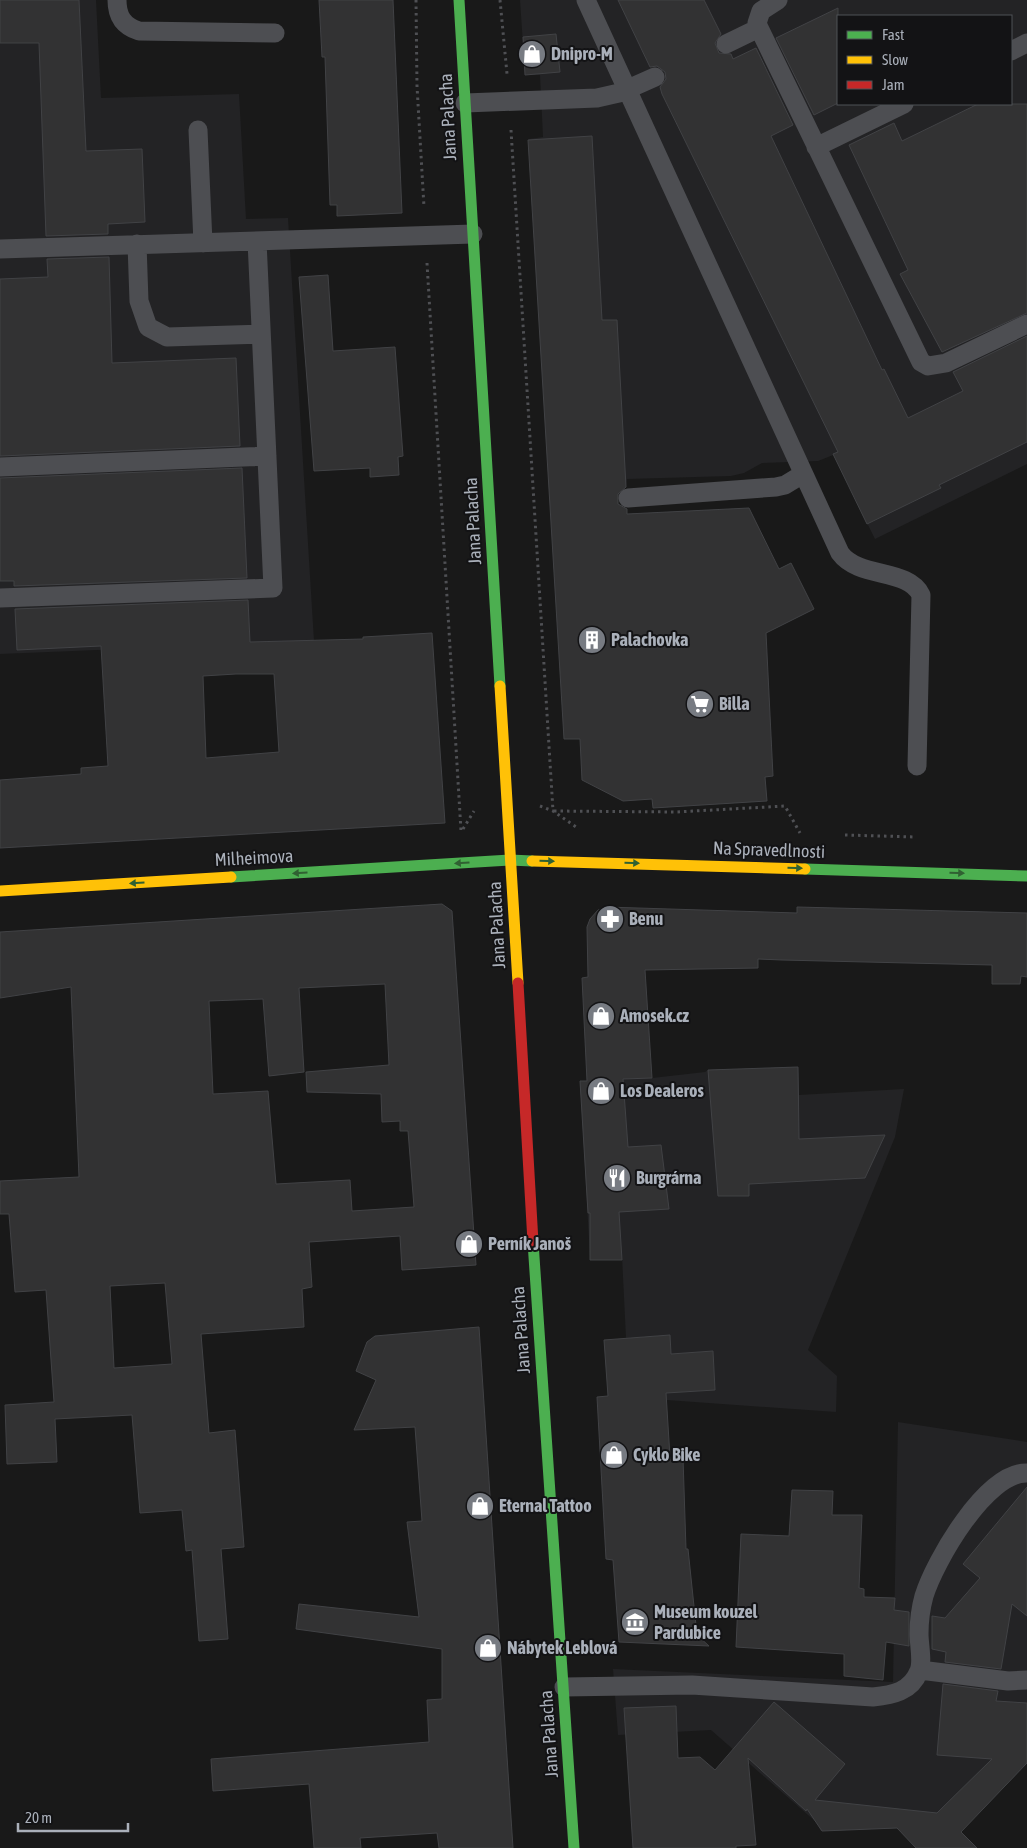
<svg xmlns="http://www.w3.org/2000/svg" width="1027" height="1848" font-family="'Asap Condensed',sans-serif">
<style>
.built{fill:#232325;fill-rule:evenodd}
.building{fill:#323233;stroke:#414245;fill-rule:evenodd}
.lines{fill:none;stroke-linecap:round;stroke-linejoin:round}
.path{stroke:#4f5054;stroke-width:3;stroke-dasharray:2.5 4;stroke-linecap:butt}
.lane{stroke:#4d4e52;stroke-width:19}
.fast{stroke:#4caf50;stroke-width:11}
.slow{stroke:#ffc107;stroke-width:11}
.jam{stroke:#c62828;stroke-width:11}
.oneway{fill:#306132}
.labels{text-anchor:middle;stroke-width:4;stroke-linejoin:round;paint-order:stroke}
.poi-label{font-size:18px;font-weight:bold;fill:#aab0ba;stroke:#131315;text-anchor:start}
.street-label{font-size:18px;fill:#aab0ba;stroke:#131315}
</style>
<rect width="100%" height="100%" fill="#191919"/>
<!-- built -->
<path class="built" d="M0 0H96L101 98 239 94 246 219 288 218 314 641 0 654Z
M520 0H1027V464L875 539 833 455 818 461 762 463 744 473 731 476 627 479 626 486 550 491 529 139 543 137 540 75 525 74ZM838 16H1011V104H838Z
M798 1067 799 1095 904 1089 895 1137 808 1350 837 1376 836 1412 611 1396 715 1390 713 1351 671 1354 670 1335 626 1338 622 1256 590 1257 580 1081 652 1078 705 1072 708 1070Z
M898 1422 1027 1442V1763L945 1848H916L897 1828 821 1831 816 1822 711 1730 618 1735 613 1669 893 1682Z"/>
<!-- building -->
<path class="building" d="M0 0H79L86 151 142 149 145 222 108 224V234L46 236 39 43H0Z
M319 0H393L402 213 337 216V205H330L325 57H322Z
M618 0H704L721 34 715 43 719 53 731 54 733 59 756 48 793 125 771 136 882 370 884 369 908 418 963 391 953 372 1027 336V442L939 485 941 488 867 524 833 454 838 452 662 94 660 87 666 79 665 72 657 66 650 67Z
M838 8V103L814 115 776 38Z
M556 34 560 72 525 75 523 37Z
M978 104H1027V313L942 352 900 274 908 270 849 145 894 123 902 141Z
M592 136 602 320H617L626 487 618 494V504L627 509V514L749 508 779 569 791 563 814 609 766 633 773 776 765 777 767 801 653 808 652 799 623 801 582 780 580 739H564L528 140Z
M109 257 112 363 236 358 240 446 0 456V279L48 277 47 259Z
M328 275 333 351 395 347 403 456 398 457 399 475 370 477V468L314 471 299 277Z
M242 468 247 578 14 586V581H0V478Z
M248 600 250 642 363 639V637L432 633 445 823 0 848V780L81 774V768L108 766 101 646 17 650 15 609ZM236 674H274L279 752 206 758 203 676Z
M442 904 452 911 476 1265 402 1270 400 1236 309 1242 312 1287 302 1289 304 1327 201 1334 209 1433 235 1430 244 1547 221 1549 228 1639 199 1641 192 1550 186 1551 182 1510 140 1513 132 1415 55 1419 57 1462 7 1464 5 1405 54 1402 46 1290 15 1292 9 1214H0V1181L79 1177 71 987 0 998V932ZM385 984 389 1065 306 1072 307 1092 381 1094 382 1122 400 1121V1131H408L414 1207 352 1211 350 1180 276 1184 268 1091 213 1094 209 1001 263 999 269 1076 304 1072 299 988ZM165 1283 172 1364 114 1368 110 1286Z
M606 907 797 913V907L1027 913V977L1021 976 1020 984H992V965L782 960 758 959V968L645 970 652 1078 623 1079 628 1147 661 1145 669 1209 619 1212 622 1260H590V1213H588L580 1081H587L582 978 588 977 587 927 590 919 598 910Z
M798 1067 799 1139 885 1135 865 1178 749 1184V1196H718L708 1070Z
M479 1327 513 1848H439L437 1833 360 1838 361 1848H314L309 1784 213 1791 211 1759 429 1742 427 1700 442 1699V1649L296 1629 299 1604 419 1617 407 1522 422 1521 415 1427 354 1430 376 1380 356 1371 367 1342 375 1336Z
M670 1335 671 1354 713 1351 715 1390 666 1393 670 1457 683 1458 686 1549H688L697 1635 709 1646 619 1642 613 1560 606 1559 597 1397 608 1396 604 1340Z
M1027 1487V1616L1012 1604 1001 1669 945 1662 946 1652 932 1649V1616L945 1618 980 1578 963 1564Z
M792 1490 833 1491 832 1515H862L859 1588 864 1589V1597L895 1598 894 1610 909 1612V1646L886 1642 883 1680 844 1676V1654L736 1647 741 1534 789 1536Z
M943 1684 998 1691 996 1701 1027 1703V1763L961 1832 977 1848H916L897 1828 822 1831 807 1809 806 1811 748 1758 756 1845 736 1846V1848H633L624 1708 676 1706 678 1758 700 1757 715 1770 774 1702 845 1764 815 1800 937 1813 992 1759 937 1755Z"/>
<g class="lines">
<!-- path -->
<path class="path" d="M416 0 417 86 424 207
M500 0 507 74
M511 130 553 811
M427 263 461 831
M540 806 553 811 579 829
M554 811 676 812 785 806 800 833
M463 829 474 811
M845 835 915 837"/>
<!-- lane -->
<path class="lane" d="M117 0C117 16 123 26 139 31L275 33
M586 0 840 553C859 579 908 568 921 595L917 766
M778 0 761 11 757 23 759 28 921 362 928 366 946 363 1027 324
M726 44 759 28
M1011 51 1027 43
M465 103 597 98 619 93 655 77
M198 130 203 243
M816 147 904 104
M137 244 139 301 148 327 167 337 261 334
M0 249 473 234
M0 467 267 456
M628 498 776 487 785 485 803 474
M0 598 273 588 257 241
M920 1670 1008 1681 1027 1680
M564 1687 692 1685 873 1697C892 1695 911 1692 919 1671 923 1662 919 1644 919 1634 919 1622 921 1607 924 1596 935 1561 986 1472 1027 1473"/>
<!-- fast -->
<path class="fast" d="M459 0 500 686
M805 869 1027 876
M231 877 510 860 532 861
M533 1242 574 1848"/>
<!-- slow -->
<path class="slow" d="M500 686 518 983
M532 861 805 869
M0 891 231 877"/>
<!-- jam -->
<path class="jam" d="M518 983 533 1242"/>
</g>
<!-- one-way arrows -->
<defs><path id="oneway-solid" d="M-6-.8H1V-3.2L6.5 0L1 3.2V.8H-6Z" transform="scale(1.25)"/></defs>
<g class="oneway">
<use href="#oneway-solid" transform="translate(547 861) rotate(1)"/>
<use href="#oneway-solid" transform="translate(462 863) rotate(176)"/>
<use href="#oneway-solid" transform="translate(632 863) rotate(2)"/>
<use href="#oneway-solid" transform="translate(795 868) rotate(2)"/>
<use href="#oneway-solid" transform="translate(300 873) rotate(177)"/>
<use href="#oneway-solid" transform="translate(957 873) rotate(2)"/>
<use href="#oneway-solid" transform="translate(137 883) rotate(177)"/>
</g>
<!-- icons -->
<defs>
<symbol id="shop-disc" viewBox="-11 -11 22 22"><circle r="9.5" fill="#777b82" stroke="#131315"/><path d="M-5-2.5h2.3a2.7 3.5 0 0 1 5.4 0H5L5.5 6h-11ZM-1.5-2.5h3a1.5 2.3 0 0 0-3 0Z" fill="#fff"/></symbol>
<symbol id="building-disc" viewBox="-11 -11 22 22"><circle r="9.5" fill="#777b82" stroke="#131315"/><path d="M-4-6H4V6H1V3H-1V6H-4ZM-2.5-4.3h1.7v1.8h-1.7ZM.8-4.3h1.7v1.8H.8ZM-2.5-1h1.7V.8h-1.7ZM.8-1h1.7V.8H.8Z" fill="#fff"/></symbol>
<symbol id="supermarket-disc" viewBox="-11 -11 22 22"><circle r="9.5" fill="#777b82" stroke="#131315"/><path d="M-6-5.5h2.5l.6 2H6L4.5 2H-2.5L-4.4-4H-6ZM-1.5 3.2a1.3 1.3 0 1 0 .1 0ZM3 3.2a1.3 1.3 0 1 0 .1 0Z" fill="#fff"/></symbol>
<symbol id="pharmacy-disc" viewBox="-11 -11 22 22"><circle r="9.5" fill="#777b82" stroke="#131315"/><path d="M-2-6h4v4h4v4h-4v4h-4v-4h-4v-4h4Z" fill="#fff"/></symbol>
<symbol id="restaurant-disc" viewBox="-11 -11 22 22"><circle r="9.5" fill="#777b82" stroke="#131315"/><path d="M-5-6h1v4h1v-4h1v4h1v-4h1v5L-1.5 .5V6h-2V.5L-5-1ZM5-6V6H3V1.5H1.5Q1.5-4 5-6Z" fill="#fff"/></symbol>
<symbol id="museum-disc" viewBox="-11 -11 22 22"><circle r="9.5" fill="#777b82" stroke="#131315"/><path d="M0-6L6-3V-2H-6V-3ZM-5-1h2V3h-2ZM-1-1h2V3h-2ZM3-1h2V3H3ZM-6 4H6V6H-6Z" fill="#fff"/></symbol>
</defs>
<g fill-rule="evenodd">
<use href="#shop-disc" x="516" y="38" width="32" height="32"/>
<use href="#building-disc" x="576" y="624" width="32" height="32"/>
<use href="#supermarket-disc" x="684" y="688" width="32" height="32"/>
<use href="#pharmacy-disc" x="594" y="903" width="32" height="32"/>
<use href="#shop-disc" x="585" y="1000" width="32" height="32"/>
<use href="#shop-disc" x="585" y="1075" width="32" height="32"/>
<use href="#restaurant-disc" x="601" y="1162" width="32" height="32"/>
<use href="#shop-disc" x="453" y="1228" width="32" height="32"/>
<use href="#shop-disc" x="598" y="1439" width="32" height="32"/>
<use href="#shop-disc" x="464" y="1490" width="32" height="32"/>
<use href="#museum-disc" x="619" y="1606" width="32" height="32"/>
<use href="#shop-disc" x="472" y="1632" width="32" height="32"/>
</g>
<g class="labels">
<!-- poi labels -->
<g class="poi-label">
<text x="551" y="60">Dnipro-M</text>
<text x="611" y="646">Palachovka</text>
<text x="719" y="710">Billa</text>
<text x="629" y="925">Benu</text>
<text x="620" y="1022">Amosek.cz</text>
<text x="620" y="1097">Los Dealeros</text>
<text x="636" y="1184">Burgrárna</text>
<text x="488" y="1250">Perník Janoš</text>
<text x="633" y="1461">Cyklo Bike</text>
<text x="499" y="1512">Eternal Tattoo</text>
<text x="654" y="1618">Museum kouzel<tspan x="654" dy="21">Pardubice</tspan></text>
<text x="507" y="1654">Nábytek Leblová</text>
</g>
<!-- street labels -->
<g class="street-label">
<text transform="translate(448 117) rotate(-93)" y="6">Jana Palacha</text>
<text transform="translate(473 521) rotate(-93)" y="6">Jana Palacha</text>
<text transform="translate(769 850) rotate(2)" y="6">Na Spravedlnosti</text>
<text transform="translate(254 858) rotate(-3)" y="6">Milheimova</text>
<text transform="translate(497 925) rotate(-93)" y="6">Jana Palacha</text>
<text transform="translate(521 1330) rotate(-94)" y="6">Jana Palacha</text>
<text transform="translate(549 1734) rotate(-94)" y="6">Jana Palacha</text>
</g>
</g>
<!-- legend -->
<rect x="837" y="15" width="175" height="90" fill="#131315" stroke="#4f5257"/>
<rect x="847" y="31" width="25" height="8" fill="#4caf50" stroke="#4f5257"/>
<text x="882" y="40" font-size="15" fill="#aab0ba">Fast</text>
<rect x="847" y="56" width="25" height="8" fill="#ffc107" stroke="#4f5257"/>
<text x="882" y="65" font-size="15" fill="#aab0ba">Slow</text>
<rect x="847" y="81" width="25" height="8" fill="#c62828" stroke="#4f5257"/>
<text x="882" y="90" font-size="15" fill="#aab0ba">Jam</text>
<!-- scale -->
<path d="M18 1823v8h110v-8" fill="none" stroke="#aab0ba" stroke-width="2.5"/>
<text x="25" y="1823" font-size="15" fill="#aab0ba" stroke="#131315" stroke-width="4" paint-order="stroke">20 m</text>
</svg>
